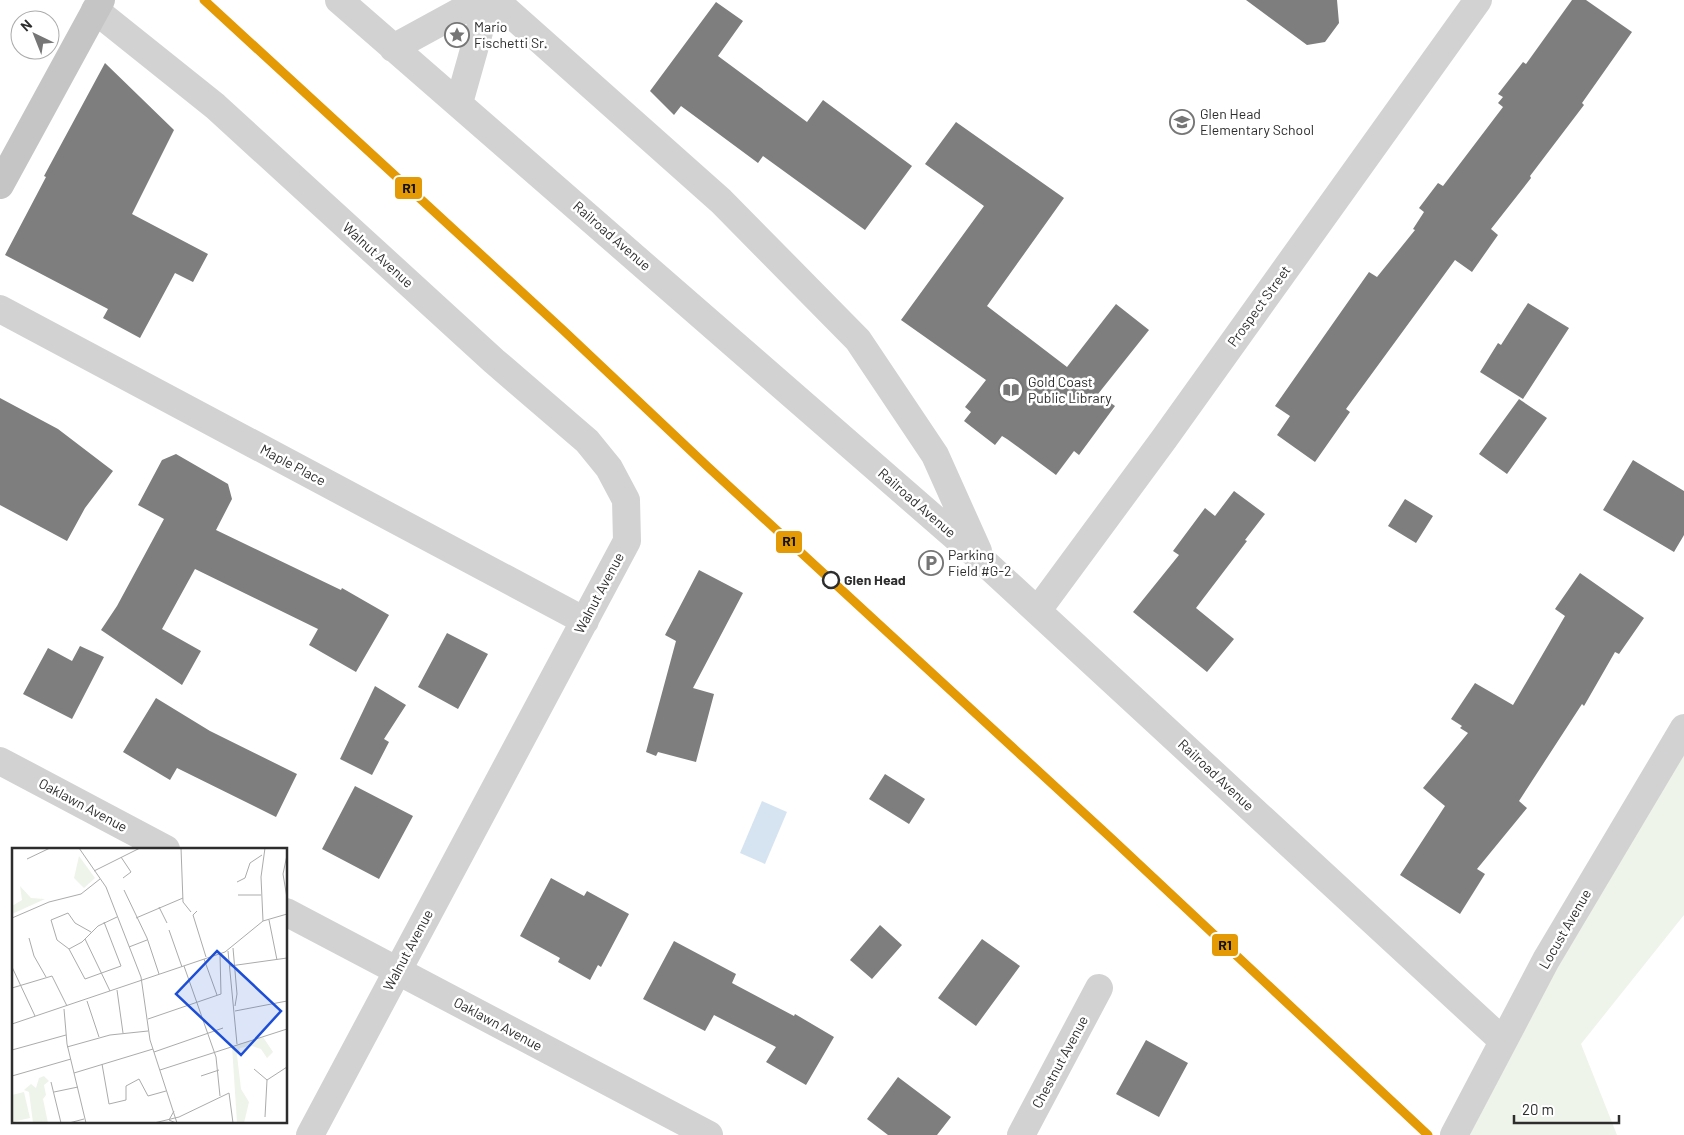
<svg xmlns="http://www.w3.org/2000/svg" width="1684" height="1135" font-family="Barlow,sans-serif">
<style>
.green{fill:#eef4ea}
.water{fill:#d6e4f2}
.building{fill:#7e7e7e}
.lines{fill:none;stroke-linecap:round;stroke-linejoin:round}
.minor{stroke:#d2d2d2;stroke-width:28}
.major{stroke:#c5c5c5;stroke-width:28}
.rail-1-casing{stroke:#fff;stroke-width:12}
.rail-1{stroke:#e39a04;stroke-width:9}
.stop-dot{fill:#fff;stroke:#2d2d2d;stroke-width:2.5}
.labels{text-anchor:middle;stroke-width:5;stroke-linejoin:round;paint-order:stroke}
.poi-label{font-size:14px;fill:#2d2d2d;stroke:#fff;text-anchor:start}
.street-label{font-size:14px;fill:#2d2d2d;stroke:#fff}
.stop-label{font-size:14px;font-weight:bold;fill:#2d2d2d;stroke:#fff;text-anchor:start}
.inset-road{fill:none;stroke:#ababab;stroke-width:1}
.view{fill:#1d4ed8;fill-opacity:0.15;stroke:#1d4ed8;stroke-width:2.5}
.inset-edge{fill:none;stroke:#2d2d2d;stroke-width:2.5}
.line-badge{stroke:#fff;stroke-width:2}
.pale-badge-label{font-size:14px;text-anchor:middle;font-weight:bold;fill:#111}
</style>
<rect width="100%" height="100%" fill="#fff"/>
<!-- green -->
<path class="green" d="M1684 728V915L1581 1044 1617 1135H1458Z"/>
<!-- water -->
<path class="water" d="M762 801 787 812 765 864 740 853Z"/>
<!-- building -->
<path class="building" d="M1246 0H1337L1339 23 1325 42 1307 45Z
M1572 0H1586L1632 32 1582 103 1584 105 1530 176 1531 178 1491 229 1498 235 1472 272 1455 260 1346 409 1350 412 1315 462 1277 435 1290 416 1275 406 1369 272 1377 277 1415 230 1413 229 1424 212 1419 208 1438 183 1443 186 1503 107 1498 103 1503 97 1498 94 1523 62 1526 64Z
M716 2 743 21 718 56 807 122 823 100 912 166 865 230 763 156 758 163 681 106 674 115 650 91Z
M105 63 174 130 132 214 208 254 193 282 175 273 140 338 103 318 108 309 5 255 46 177 44 176Z
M956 122 1064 198 987 306 1067 367 1116 304 1149 330 1098 394 1115 406 1079 455 1074 451 1056 475 1007 439 1002 436 995 445 964 421 971 412 965 407 986 380 901 320 984 206 925 164Z
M1528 303 1569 328 1523 399 1480 372 1498 343 1501 345Z
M0 398 58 429 113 471 85 508 67 541 0 505Z
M1519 399 1547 418 1507 474 1479 454Z
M176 454 228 484 232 499 216 530 341 590 342 588 389 615 356 672 309 645 318 629 195 569 162 629 201 651 182 685 101 630 117 606 164 519 138 505 162 460Z
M1633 460 1684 491V535L1674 552 1603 510Z
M1234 491 1265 514 1245 540 1247 541 1196 608 1234 639 1207 672 1133 612 1179 555 1173 551 1205 508 1215 516Z
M1405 499 1433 516 1416 543 1388 526Z
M699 570 743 593 693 688 714 694 696 762 658 752 656 756 646 752 676 641 665 635Z
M1580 573 1644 618 1619 654 1615 652 1584 706 1582 704 1519 801 1527 808 1477 869 1485 874 1460 914 1400 875 1445 806 1423 788 1468 733 1460 728 1462 726 1451 719 1475 683 1513 705 1565 616 1555 609Z
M447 633 488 654 458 709 418 687Z
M80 646 104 657 72 719 23 694 48 648 72 661Z
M375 686 406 705 384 739 389 742 372 775 340 759Z
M156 698 210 731 297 774 276 817 177 768 170 780 123 752Z
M885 774 925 799 909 824 869 799Z
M355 786 413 816 379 879 322 849Z
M551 878 584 896 587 891 629 914 601 967 598 965 590 980 558 962 560 958 520 936Z
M880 925 902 945 872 979 850 960Z
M982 939 1020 966 976 1026 938 998Z
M674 941 736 974 732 983 794 1016 795 1014 834 1037 806 1085 766 1062 776 1047 714 1015 705 1031 643 999Z
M1146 1040 1188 1063 1159 1117 1116 1094Z
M898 1077 951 1117 937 1135H888L867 1119Z"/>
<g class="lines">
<!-- minor -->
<path class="minor" d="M339 0 982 560 1503 1041
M495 0 721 201 858 340 935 455 978 551
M95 10 215 106 494 361 587 441 609 468 626 500 627 541 310 1135
M393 48 481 0
M459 103 488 0
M0 309 585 621
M1038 610 1164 439 1478 0
M0 761 166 849
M286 912 709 1135
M1021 1135 1099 988
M1454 1135 1546 960 1684 728"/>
<!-- major -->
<path class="major" d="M0 185 101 0"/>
<defs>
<path id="rail-1" d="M204 0 563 330 708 467 1111 838 1428 1135"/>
</defs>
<!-- rail-1 casing -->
<use href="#rail-1" class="rail-1-casing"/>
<!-- rail-1 -->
<use href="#rail-1" class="rail-1"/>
</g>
<!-- icons -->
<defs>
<symbol id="sight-ring" viewBox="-11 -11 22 22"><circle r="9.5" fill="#fff" stroke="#767676" stroke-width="1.5"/><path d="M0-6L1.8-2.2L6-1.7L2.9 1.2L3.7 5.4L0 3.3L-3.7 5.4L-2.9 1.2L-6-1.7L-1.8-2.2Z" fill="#767676"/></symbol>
<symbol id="school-ring" viewBox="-11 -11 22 22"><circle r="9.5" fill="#fff" stroke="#767676" stroke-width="1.5"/><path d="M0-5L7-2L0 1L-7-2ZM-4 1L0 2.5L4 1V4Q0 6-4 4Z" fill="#767676"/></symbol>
<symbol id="library-ring" viewBox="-11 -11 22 22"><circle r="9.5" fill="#fff" stroke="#767676" stroke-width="1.5"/><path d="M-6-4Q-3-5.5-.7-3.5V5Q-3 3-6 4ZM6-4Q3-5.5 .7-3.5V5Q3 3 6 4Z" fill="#767676"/></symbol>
<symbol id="parking-ring" viewBox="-11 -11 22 22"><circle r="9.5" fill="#fff" stroke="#767676" stroke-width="1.5"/><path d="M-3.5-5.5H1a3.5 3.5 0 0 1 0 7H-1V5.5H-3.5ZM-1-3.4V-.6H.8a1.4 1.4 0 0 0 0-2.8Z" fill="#767676"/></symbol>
</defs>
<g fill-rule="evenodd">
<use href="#sight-ring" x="443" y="21" width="28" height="28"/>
<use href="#school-ring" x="1168" y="108" width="28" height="28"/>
<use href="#library-ring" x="997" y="376" width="28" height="28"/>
<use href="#parking-ring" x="917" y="549" width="28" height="28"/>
</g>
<!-- markers -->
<circle class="stop-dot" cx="831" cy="580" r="8"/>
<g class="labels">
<!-- poi labels -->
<g class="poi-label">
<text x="474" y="32">Mario<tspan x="474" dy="16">Fischetti Sr.</tspan></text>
<text x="1200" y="119">Glen Head<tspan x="1200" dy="16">Elementary School</tspan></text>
<text x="1028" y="387">Gold Coast<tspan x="1028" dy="16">Public Library</tspan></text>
<text x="948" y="560">Parking<tspan x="948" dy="16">Field #G-2</tspan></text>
</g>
<!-- street labels -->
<g class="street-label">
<text transform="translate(612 236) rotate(41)" y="5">Railroad Avenue</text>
<text transform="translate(378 255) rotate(42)" y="5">Walnut Avenue</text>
<text transform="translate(1259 306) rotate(-54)" y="5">Prospect Street</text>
<text transform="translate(293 465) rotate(28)" y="5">Maple Place</text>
<text transform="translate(917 503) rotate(41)" y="5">Railroad Avenue</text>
<text transform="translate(599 593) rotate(-62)" y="5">Walnut Avenue</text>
<text transform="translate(1216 775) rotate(43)" y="5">Railroad Avenue</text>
<text transform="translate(83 805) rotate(28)" y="5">Oaklawn Avenue</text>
<text transform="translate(1565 929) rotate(-60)" y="5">Locust Avenue</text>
<text transform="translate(408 950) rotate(-62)" y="5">Walnut Avenue</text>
<text transform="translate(498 1024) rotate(28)" y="5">Oaklawn Avenue</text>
<text transform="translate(1060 1062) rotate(-62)" y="5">Chestnut Avenue</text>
</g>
<!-- stop labels -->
<g class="stop-label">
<text x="844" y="585">Glen Head</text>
</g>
</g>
<!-- overview -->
<g transform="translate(12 848)">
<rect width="275" height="275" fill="#fff"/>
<path d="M67 8 83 30 72 40 62 30ZM8 38 19 50 33 51 0 66V58L10 52ZM251 189 261 204 255 210 249 201 240 198 228 200 225 207 229 241 237 254 232 275H225L220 198ZM32 228 37 233 32 237 34 247 31 251 36 275H21L17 244 12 242 19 236 24 240 27 230ZM12 244 18 270 0 274V247Z" fill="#eef4ea"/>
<path class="inset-road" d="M67 0 94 39 129 129 138 192 165 275M169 0 171 54 179 64M275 7 271 26 275 50M109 9 119 24 111 30M15 11 38 0M82 23 128 0M225 34 233 30 238 15 250 7M112 42 135 90 147 126M226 47H249M147 59 155 75M185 63 181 67 194 109M0 70 37 54 69 46 88 31M124 70 171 50M257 72 265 112M251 73 249 29 253 0M157 82 170 119M79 84 63 75 56 65 39 72 45 92 57 101 73 131 109 118 92 74M17 90 22 108 34 129M73 91 98 143M117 99 135 92M221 100 225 146 223 158M57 101 70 94 86 78 105 69M216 103 225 196M192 111 205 147M172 118 204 209 208 248M218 118 275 110M0 119 23 168M0 140 40 128 55 158M105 142 111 185M75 153 87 189M52 161 55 196 74 275M223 163 275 153M136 171 209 146 208 106M0 176 213 104 251 73 275 66M55 199 98 187 136 183M0 202 54 187M142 204 211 180M90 216 97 256 114 252V238L127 231 136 248 154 243M242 221 255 232M148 222 275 181M62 225 141 201M0 228 59 211M189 228 207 222M39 234 49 275M42 244 66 239M162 263 157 272 164 275M253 269 255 232 275 219M57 275 72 271M142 275 167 269 217 245 221 275"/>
<path class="view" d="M205 103 269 163 229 207 164 146Z"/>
<rect width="275" height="275" class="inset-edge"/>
</g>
<g class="line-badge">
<rect x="394" y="176" width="29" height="24" rx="5" fill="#e39a04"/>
<rect x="775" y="530" width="28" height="24" rx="5" fill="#e39a04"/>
<rect x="1211" y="933" width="28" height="24" rx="5" fill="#e39a04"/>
</g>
<g class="pale-badge-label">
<text x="409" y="193">R1</text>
<text x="789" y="546">R1</text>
<text x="1225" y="950">R1</text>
</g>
<!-- north arrow -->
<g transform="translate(35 35) rotate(317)"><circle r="24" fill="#ffffff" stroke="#ababab"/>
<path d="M0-4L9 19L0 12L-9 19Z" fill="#767676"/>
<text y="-8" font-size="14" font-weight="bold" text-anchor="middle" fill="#2d2d2d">N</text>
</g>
<!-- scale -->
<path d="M1514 1115v8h105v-8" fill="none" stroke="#2d2d2d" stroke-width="2.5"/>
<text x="1522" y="1115" font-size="15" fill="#2d2d2d" stroke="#ffffff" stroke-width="4" paint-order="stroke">20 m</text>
</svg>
